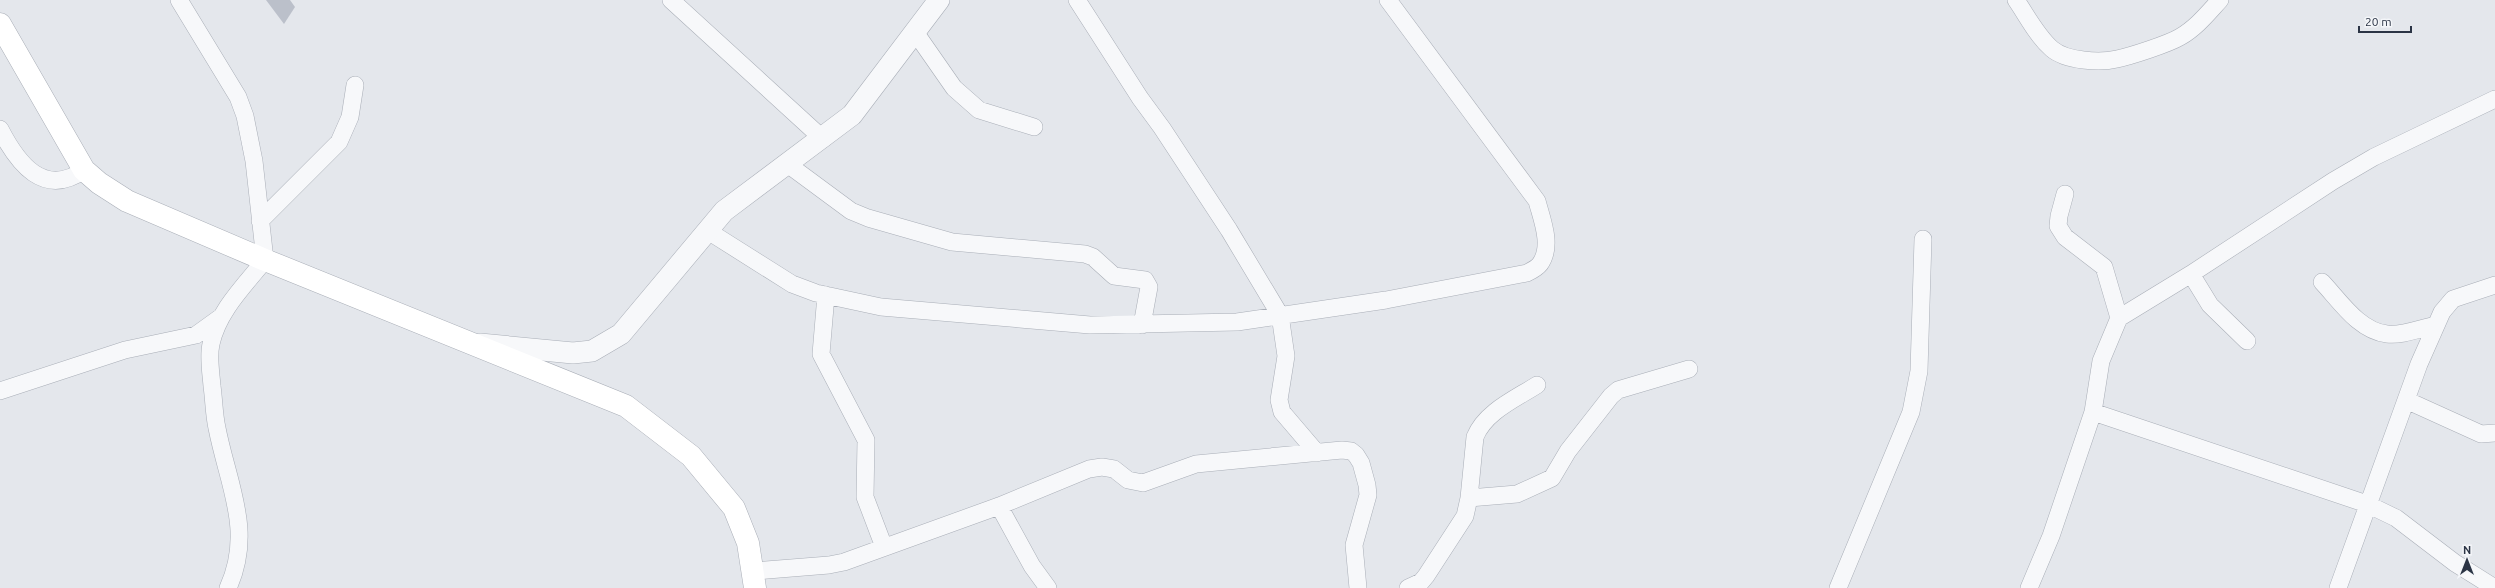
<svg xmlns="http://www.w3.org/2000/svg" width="2495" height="588" font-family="Ubuntu,sans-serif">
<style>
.building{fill:#bbc0ca}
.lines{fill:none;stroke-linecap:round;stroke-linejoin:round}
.minor-casing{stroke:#a9aeb7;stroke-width:18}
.tertiary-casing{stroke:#a9aeb7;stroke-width:22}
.secondary-casing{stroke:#a9aeb7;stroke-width:23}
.minor{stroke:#f7f8fa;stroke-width:17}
.tertiary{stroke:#f7f8fa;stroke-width:21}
.secondary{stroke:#fff;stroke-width:22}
</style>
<rect width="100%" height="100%" fill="#e4e7ec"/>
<!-- building -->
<path class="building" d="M266 0H290L295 7 284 24Z"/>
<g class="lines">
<defs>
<path id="minor" d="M179 0 238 97 245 116 254 161 265 260C245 285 218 311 211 344 208 357 211 373 212 386 214 400 214 415 217 428 228 485 254 531 228 588
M671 0 823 139
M1077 0 1140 98 1162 128 1229 230 1280 315 1286 356 1279 400 1282 412 1317 453
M2016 0C2027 16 2037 36 2052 49 2066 61 2100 63 2117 59 2131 56 2168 44 2180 37 2196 28 2208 13 2220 0
M915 32 954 88 979 110 1034 127
M0 129C18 164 44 198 84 170
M786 163 851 211 868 218 952 242 1085 254 1093 257 1114 276 1145 280 1149 287 1142 325
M260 221 339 142 350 117 355 85
M708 231 792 284 816 293 881 307 1090 325 1237 322 1386 300 1527 273C1531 271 1537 268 1540 264 1553 246 1542 220 1537 201L1388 0
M2191 274 2210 305 2247 341
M2322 282C2340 301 2359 331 2387 334 2402 336 2421 328 2436 325
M826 295 821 354 866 440 865 497 884 547
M2119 318 2191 274 2333 181 2374 157 2495 99
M0 391 125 350 196 335 221 317
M2406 400 2481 434 2495 433
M2093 412 2367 504 2396 518 2455 563 2495 588
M1469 498 1517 494 1552 478 1568 451 1611 396 1618 390 1689 369
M999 506 1032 566 1048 588
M754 571 829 565 844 562 999 506 1089 469 1102 467 1114 469 1128 480 1143 483 1196 464 1342 450 1351 451 1356 455 1361 463 1367 485 1368 495 1354 545 1358 588
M1408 588 1421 582 1426 576 1465 516 1469 498 1475 437C1485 412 1515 399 1537 385
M1838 588 1911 412 1919 371 1923 239
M2029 588 2051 536 2093 412 2101 361 2119 318 2104 267 2065 237 2058 226 2059 216 2065 194
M2338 588 2419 364 2442 312 2453 299 2495 285"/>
<path id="tertiary" d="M480 344 573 353 592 351 621 334 724 211 852 115 939 0"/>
<path id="secondary" d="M0 24 84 170 99 183 127 201 265 260 626 406 691 456 734 508 748 543 755 588"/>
</defs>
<!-- minor casing -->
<use href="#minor" class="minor-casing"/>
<!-- tertiary casing -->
<use href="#tertiary" class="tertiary-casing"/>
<!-- secondary casing -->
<use href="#secondary" class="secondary-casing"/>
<!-- minor -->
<use href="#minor" class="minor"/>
<!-- tertiary -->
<use href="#tertiary" class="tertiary"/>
<!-- secondary -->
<use href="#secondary" class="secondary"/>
</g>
<!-- north arrow -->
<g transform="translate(2467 560)" stroke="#f4f6f9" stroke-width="3" paint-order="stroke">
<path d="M0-3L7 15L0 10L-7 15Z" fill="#2b3445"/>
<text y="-6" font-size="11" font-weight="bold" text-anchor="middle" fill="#2b3445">N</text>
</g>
<!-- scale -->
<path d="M2359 26v6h52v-6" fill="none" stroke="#2b3445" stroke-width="2"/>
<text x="2365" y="26" font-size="12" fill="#2b3445" stroke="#f4f6f9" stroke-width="3" paint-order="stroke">20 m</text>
</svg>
